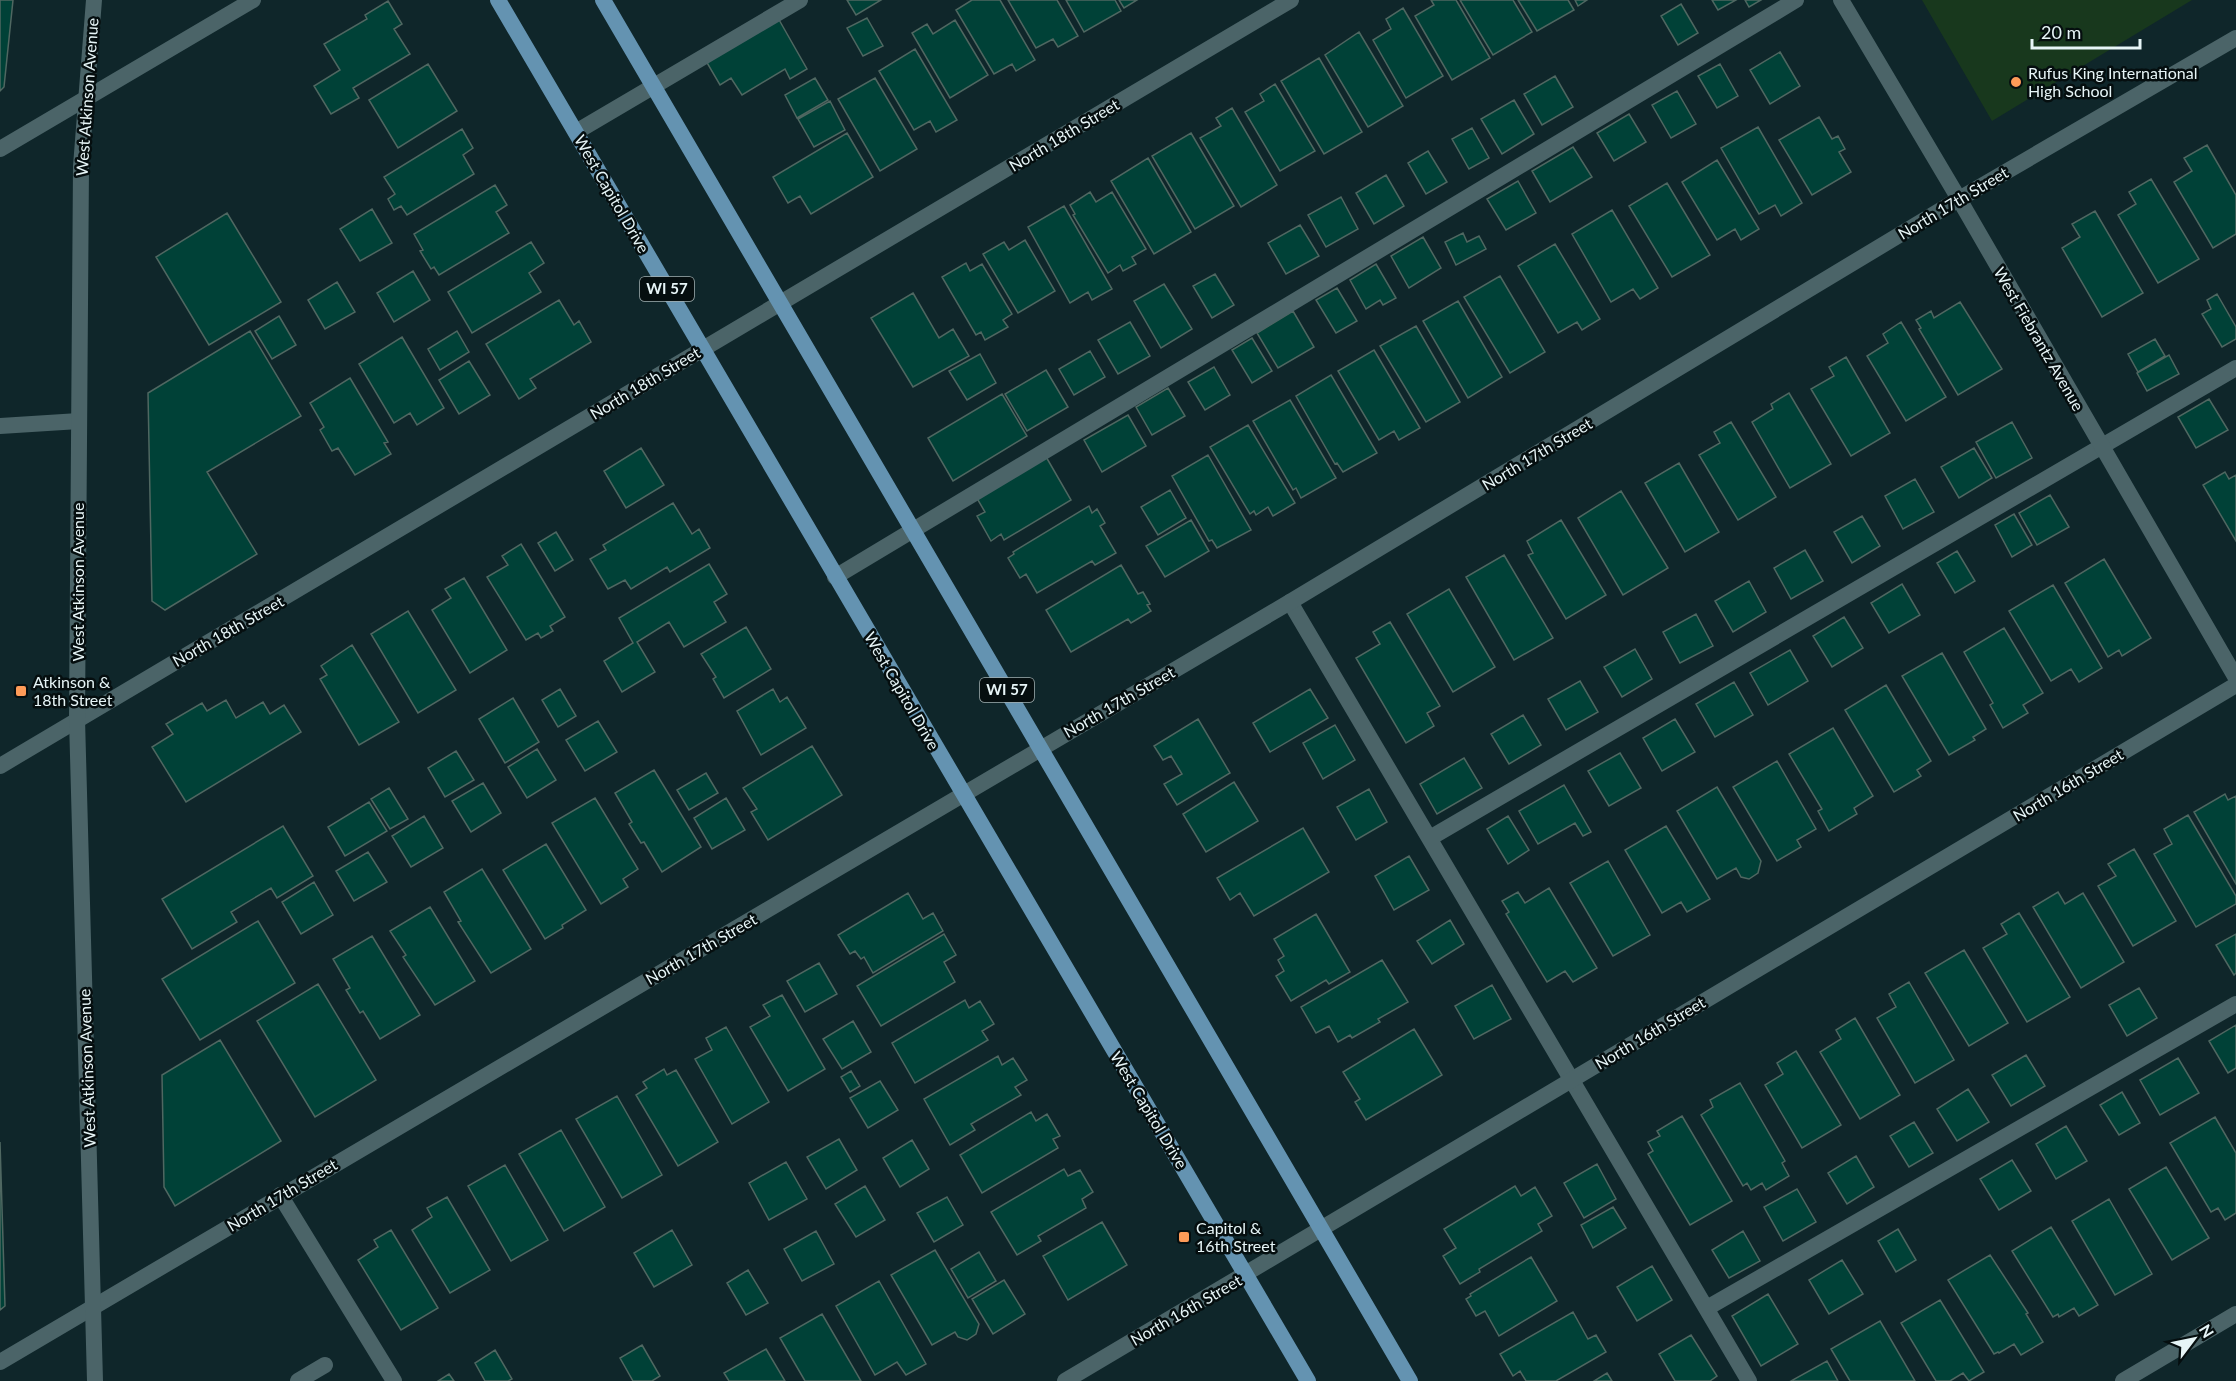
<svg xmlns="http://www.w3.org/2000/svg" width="2236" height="1381" font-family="Lato,sans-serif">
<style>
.green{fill:#18381d}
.building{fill:#004137;stroke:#4f6761;stroke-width:1.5}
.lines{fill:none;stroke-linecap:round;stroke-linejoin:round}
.service{stroke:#4b6468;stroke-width:16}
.minor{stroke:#4b6468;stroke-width:16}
.tertiary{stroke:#4b6468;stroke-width:16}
.primary{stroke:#6493b1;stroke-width:16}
.poi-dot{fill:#fe9b58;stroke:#050e0f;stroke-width:2}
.labels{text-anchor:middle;stroke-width:5;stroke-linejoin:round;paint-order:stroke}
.shield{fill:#050e0f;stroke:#a3b0b1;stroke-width:1.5}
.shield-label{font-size:15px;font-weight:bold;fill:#e7f5f7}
.poi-label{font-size:16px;fill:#e7f5f7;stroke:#050e0f;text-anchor:start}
.street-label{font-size:16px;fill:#e7f5f7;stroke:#050e0f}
</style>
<rect width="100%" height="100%" fill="#0f262a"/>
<!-- green -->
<path class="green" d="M1922 0H2192L1992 121Z"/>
<!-- building -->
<path class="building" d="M0 0H13L4 87 0 91Z
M847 0H881L856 15Z
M972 0H1000L1035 60 1016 71 1012 64 994 74 956 10Z
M1008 0H1057L1078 36 1058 47 1053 39 1036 48Z
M1066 0H1115L1121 11 1084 32Z
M1119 0H1137L1124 8Z
M1431 0H1456L1490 58 1452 80 1415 16 1434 5Z
M1460 0H1513L1532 32 1493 55Z
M1518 0H1568L1574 10 1537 31Z
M1575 0H1587L1578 6Z
M1712 0H1736L1718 10Z
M1745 0H1761L1749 7Z
M388 1 402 24 394 29 410 54 353 88 359 98 331 114 314 86 340 70 324 44 367 19 365 15Z
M1681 4 1698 33 1678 45 1661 16Z
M1403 8 1443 76 1406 98 1373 40 1391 29 1386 19Z
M778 18 807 69 790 79 785 69 742 95 731 78 720 85 706 61Z
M867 18 883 46 863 56 847 28Z
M955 20 988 75 950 98 912 33 927 24 933 34Z
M1359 32 1403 106 1368 127 1325 55Z
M915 49 957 120 936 132 930 121 914 130 879 71Z
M1780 52 1800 86 1770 104 1750 70Z
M1319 58 1362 132 1324 154 1281 81Z
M428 64 457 111 398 148 369 100Z
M1720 64 1738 96 1717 108 1698 76Z
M1555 76 1573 107 1542 125 1524 94Z
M815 78 828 100 797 118 785 95Z
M875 78 917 149 880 171 838 99Z
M1275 84 1315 151 1280 171 1245 112 1264 101 1260 94Z
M1677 91 1696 124 1671 138 1652 105Z
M1514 100 1534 134 1502 154 1481 119Z
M830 101 845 130 814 147 798 119Z
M1232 108 1277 185 1241 207 1200 138 1221 126 1216 118Z
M1629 114 1646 142 1614 161 1597 133Z
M1819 117 1832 139 1838 136 1845 149 1839 152 1851 172 1812 195 1779 140Z
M1758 127 1802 203 1781 216 1775 205 1759 214 1721 148Z
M1472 128 1489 158 1469 169 1452 139Z
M462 129 473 148 463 155 474 174 407 215 401 206 394 210 388 199 395 194 384 177Z
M847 133 873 177 811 214 800 196 788 203 773 177Z
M1191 133 1234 206 1195 229 1152 156Z
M2207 145 2236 195V234L2213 248 2174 182 2192 171 2184 158Z
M1573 147 1592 177 1550 202 1532 171Z
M1428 151 1447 182 1426 194 1408 163Z
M1148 158 1191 232 1154 254 1111 181Z
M1717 160 1759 229 1741 240 1735 229 1717 240 1682 182Z
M1386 175 1404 206 1374 224 1356 193Z
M2151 179 2199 259 2158 283 2118 215 2136 204 2129 192Z
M1518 181 1536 213 1506 230 1487 199Z
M1667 183 1710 255 1672 277 1629 206Z
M495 185 507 205 496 212 509 233 439 275 434 267 431 269 420 251 423 250 414 234Z
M1090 192 1096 202 1112 192 1146 249 1132 257 1136 264 1123 271 1120 265 1108 273 1073 215 1075 214 1070 205Z
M1341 197 1358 229 1326 247 1308 215Z
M1064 206 1112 289 1092 300 1088 292 1070 303 1028 227Z
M372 209 392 243 360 261 340 229Z
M1612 210 1658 288 1640 299 1633 289 1611 302 1572 234Z
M2095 211 2143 293 2102 317 2062 248 2080 237 2072 224Z
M227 213 281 302 209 345 156 257Z
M1300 225 1319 256 1286 274 1268 243Z
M1463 233 1467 242 1479 236 1486 249 1456 265 1445 242Z
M1423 237 1441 268 1409 288 1391 256Z
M1025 240 1055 291 1018 313 983 254 1004 242 1009 250Z
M531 242 544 263 529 273 541 292 472 333 448 292Z
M1555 244 1600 319 1582 330 1577 322 1558 333 1518 266Z
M966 263 970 271 982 264 1012 314 1003 320 1008 327 985 340 981 332 976 335 942 277Z
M1376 264 1396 298 1383 305 1380 300 1366 309 1350 280Z
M413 271 430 300 394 322 377 293Z
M1215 274 1234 305 1212 318 1193 286Z
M1500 276 1545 352 1510 373 1464 297Z
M337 282 355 312 325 329 308 300Z
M1164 284 1192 329 1161 348 1134 301Z
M1337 288 1357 321 1336 333 1316 300Z
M913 293 939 338 953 329 969 356 913 387 871 318Z
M2217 294 2236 327V339L2222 347 2202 314 2211 309 2207 300Z
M559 300 574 325 579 321 591 342 530 379 536 388 519 399 486 344Z
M1458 301 1502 377 1468 398 1423 321Z
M1960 302 2002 369 1958 395 1919 329 1921 328 1916 320 1931 311 1934 318Z
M1293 311 1314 347 1278 368 1257 333Z
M279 316 296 345 272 359 255 331Z
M1130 322 1150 356 1118 374 1098 340Z
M1901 322 1946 397 1906 421 1867 356 1888 343 1883 334Z
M1416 326 1460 402 1426 422 1380 346Z
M250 331 301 416 207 472 257 554 165 610 152 601 148 393Z
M457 331 469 352 440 370 428 349Z
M402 337 444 408 417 425 410 413 394 423 359 364Z
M1252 338 1272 371 1252 383 1232 350Z
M2155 339 2165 356 2138 372 2128 354Z
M1374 350 1420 428 1399 440 1394 431 1379 440 1338 371Z
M1090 351 1105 377 1074 395 1059 369Z
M980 354 996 383 967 400 949 371Z
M2169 355 2179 374 2147 391 2137 373Z
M1846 357 1890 433 1851 456 1811 389 1834 376 1829 367Z
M469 361 490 395 459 414 439 380Z
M1214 367 1230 395 1205 410 1188 382Z
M1046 370 1068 407 1027 431 1005 394Z
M1331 375 1377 453 1343 472 1337 463 1335 464 1296 396Z
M350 378 388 442 384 443 391 454 355 475 338 448 332 451 320 430 324 427 310 403Z
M1168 388 1185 416 1152 435 1136 407Z
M1789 393 1831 464 1790 488 1752 422 1773 409 1771 404Z
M1002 394 1027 436 953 481 928 438Z
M2209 399 2228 430 2196 448 2178 417Z
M1290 400 1336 478 1301 498 1296 488 1293 490 1253 421Z
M1128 415 1146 446 1102 472 1084 440Z
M1731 422 1776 497 1738 520 1699 455 1720 443 1714 432Z
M2012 422 2032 458 1996 478 1976 442Z
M1248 425 1295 503 1273 516 1268 507 1256 515 1254 511 1250 514 1210 447Z
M641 448 664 485 626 508 604 471Z
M1974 448 1992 478 1959 498 1941 467Z
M1045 455 1071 500 1004 540 1001 534 991 541 977 516 985 512 975 495Z
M1208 455 1251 530 1217 548 1212 540 1209 541 1172 476Z
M1679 463 1719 532 1685 552 1645 483Z
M2225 472 2229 479 2236 475V541L2203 485Z
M1915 479 1934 512 1903 529 1885 496Z
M1170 490 1186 518 1158 535 1141 507Z
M1621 491 1668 568 1623 595 1578 518Z
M2050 495 2069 527 2037 545 2019 513Z
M673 503 692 534 699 529 710 548 670 572 667 567 631 589 625 580 608 589 590 559 606 550 603 545Z
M1089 506 1092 513 1097 509 1105 523 1100 526 1116 553 1095 565 1092 561 1037 593 1026 574 1020 578 1008 558 1014 554 1013 552Z
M2014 514 2032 545 2012 557 1995 525Z
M1862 516 1880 546 1852 563 1834 532Z
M1191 520 1209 551 1165 577 1146 546Z
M1561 520 1606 595 1566 619 1528 555 1533 553 1527 541Z
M556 532 573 560 555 571 538 543Z
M521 544 565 617 550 626 553 631 541 638 538 633 526 640 487 577 508 565 502 556Z
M1805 550 1823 581 1791 599 1774 568Z
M1957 551 1975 581 1955 593 1937 563Z
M1504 555 1553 638 1514 660 1466 577Z
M2104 559 2151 638 2122 656 2119 650 2108 657 2065 583Z
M709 564 727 594 714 602 726 622 684 647 669 622 637 642 655 672 622 692 604 661 633 643 619 618Z
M1121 565 1138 594 1143 592 1150 604 1147 605 1151 611 1131 623 1128 619 1071 652 1046 610Z
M464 578 507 650 470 673 432 610 451 598 445 589Z
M1749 581 1766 612 1733 632 1715 601Z
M1902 584 1920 615 1889 633 1871 603Z
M2053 585 2102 668 2079 682 2071 669 2051 681 2009 611Z
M1449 589 1495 667 1453 692 1407 614Z
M408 611 456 690 418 713 371 634Z
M1696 614 1713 646 1680 663 1663 632Z
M1844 617 1863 648 1832 667 1813 636Z
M1390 622 1440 706 1427 713 1434 726 1406 743 1356 658 1380 644 1373 632Z
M746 627 771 669 724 698 713 679 716 677 701 654Z
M2004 628 2043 693 2023 705 2028 713 2003 728 1990 705 1993 703 1964 652Z
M352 645 399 722 359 745 320 679 327 675 321 666Z
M1635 649 1652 679 1622 697 1604 667Z
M1790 650 1808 681 1768 705 1750 673Z
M1942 653 1986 729 1973 737 1975 740 1949 755 1902 676Z
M1580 681 1598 712 1566 730 1548 699Z
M1734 682 1753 715 1715 737 1696 704Z
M1886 685 1931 761 1917 770 1921 776 1894 792 1845 710Z
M560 689 576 716 558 727 542 700Z
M773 689 780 702 787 697 806 728 761 755 737 711Z
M1310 689 1328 718 1270 752 1253 723Z
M513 698 539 742 505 763 479 719Z
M226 700 236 718 263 702 270 714 284 705 301 732 186 802 152 747 173 734 166 724 202 703 207 711Z
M1523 715 1541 745 1509 764 1491 734Z
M1198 719 1230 773 1177 805 1164 784 1182 774 1171 756 1163 760 1154 746Z
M1675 719 1695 752 1662 771 1643 738Z
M598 721 617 752 585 771 566 740Z
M1335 725 1355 760 1323 779 1303 743Z
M1833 728 1873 796 1854 808 1857 814 1829 831 1818 811 1822 809 1789 754Z
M812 746 842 795 768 840 751 812 757 809 743 788Z
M537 749 556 780 527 798 508 767Z
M456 751 474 780 445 797 428 768Z
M1620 753 1641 788 1609 806 1588 771Z
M1464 758 1482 788 1437 814 1420 784Z
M1777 761 1816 829 1797 840 1801 847 1777 861 1733 787Z
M654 770 701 847 662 872 644 842 641 843 629 824 632 822 615 793Z
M706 773 718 793 689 810 677 790Z
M1234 782 1258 821 1206 852 1183 814Z
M483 783 501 813 471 832 452 801Z
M1564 785 1591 832 1583 836 1575 823 1538 844 1519 811Z
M1717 787 1761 861 1758 873 1749 879 1741 877 1736 868 1717 879 1677 811Z
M389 788 408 819 390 829 371 799Z
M1369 789 1387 822 1356 840 1337 807Z
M2225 794 2228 800 2236 796V884L2194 812Z
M595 798 638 869 623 879 628 887 601 904 552 823Z
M726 798 745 830 712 849 694 818Z
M369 802 387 831 345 856 328 827Z
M2188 815 2236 896V904L2196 927 2154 854 2172 844 2164 829Z
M424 816 443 848 411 867 392 836Z
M1508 816 1529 850 1508 864 1487 829Z
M283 826 313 876 277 898 271 888 231 912 237 922 192 949 162 899Z
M1666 826 1710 899 1687 912 1681 902 1662 913 1625 850Z
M1303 828 1329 872 1254 916 1240 893 1230 900 1217 878Z
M546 844 586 910 562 925 563 928 545 939 503 870Z
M2134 849 2176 921 2133 946 2098 886 2116 876 2108 864Z
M368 852 387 882 354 901 336 871Z
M1409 856 1429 890 1394 910 1375 876Z
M1608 861 1650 935 1613 956 1570 883Z
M482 869 531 949 491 973 458 922 461 921 444 892Z
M314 882 333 915 301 934 282 902Z
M1549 888 1597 968 1573 982 1565 971 1547 982 1506 914 1509 912 1502 901 1518 892 1525 903Z
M2058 892 2065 904 2083 893 2124 962 2081 988 2033 907Z
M908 893 923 919 933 913 943 931 873 973 864 957 861 959 855 951 850 954 838 935Z
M430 907 475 981 435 1005 403 957 406 955 390 931Z
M2019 913 2070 997 2027 1022 1983 948 2007 934 2001 924Z
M1316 914 1350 972 1329 984 1326 980 1291 1001 1276 976 1284 971 1278 960 1284 956 1274 939Z
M1450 920 1464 944 1432 964 1417 941Z
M258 921 295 983 200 1040 162 979Z
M944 934 956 955 944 962 955 982 881 1026 857 986Z
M2236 934V973L2234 975 2216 945Z
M372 936 420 1015 380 1039 363 1011 360 1013 346 990 350 988 333 959Z
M1964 950 2008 1023 1969 1046 1925 973Z
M1382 960 1408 1002 1378 1019 1380 1022 1352 1038 1350 1035 1338 1042 1329 1026 1316 1033 1301 1007Z
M819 963 837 994 805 1012 787 981Z
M1909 982 1954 1060 1915 1083 1877 1018 1896 1007 1889 994Z
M318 984 376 1080 315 1117 257 1021Z
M1492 985 1511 1019 1474 1039 1455 1006Z
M2139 988 2157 1018 2127 1036 2109 1005Z
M782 995 825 1069 788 1091 750 1027 770 1016 763 1005Z
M965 1000 969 1008 980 1001 994 1024 982 1031 988 1040 915 1083 892 1043Z
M1855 1018 1900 1095 1860 1119 1820 1052 1841 1039 1836 1030Z
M853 1021 871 1052 842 1069 823 1039Z
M2236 1025V1068L2228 1073 2209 1041Z
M726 1027 769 1102 732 1124 695 1059 712 1050 706 1038Z
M1414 1029 1442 1075 1366 1120 1355 1102 1360 1099 1343 1072Z
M220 1040 281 1141 175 1206 164 1187 162 1075Z
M1796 1051 1841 1125 1802 1148 1765 1085 1783 1074 1777 1063Z
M2026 1055 2045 1086 2011 1106 1992 1075Z
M998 1056 1002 1065 1013 1058 1027 1080 1015 1087 1021 1095 971 1124 975 1130 950 1145 924 1099Z
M2178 1058 2199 1093 2160 1115 2140 1080Z
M664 1069 667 1075 676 1070 718 1142 678 1166 636 1095 647 1088 643 1082Z
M851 1071 860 1086 850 1092 841 1077Z
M880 1081 898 1110 868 1128 850 1098Z
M1740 1083 1785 1161 1782 1163 1789 1176 1766 1190 1762 1183 1751 1190 1747 1183 1743 1186 1701 1115 1713 1107 1710 1100Z
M1968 1089 1989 1122 1957 1141 1937 1109Z
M2122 1092 2140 1123 2119 1135 2100 1105Z
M617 1096 662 1175 622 1198 576 1119Z
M1031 1112 1036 1121 1047 1114 1060 1136 1053 1139 1058 1148 982 1193 960 1155Z
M1682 1116 1732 1201 1690 1225 1648 1154 1653 1151 1648 1142 1660 1136 1657 1131Z
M2215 1117 2236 1153V1213L2225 1220 2218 1208 2211 1212 2170 1143Z
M1914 1122 1933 1153 1909 1167 1890 1136Z
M2066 1126 2087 1161 2056 1179 2036 1144Z
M561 1130 605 1207 564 1231 519 1154Z
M839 1139 857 1170 826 1189 807 1157Z
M912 1140 929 1169 900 1187 883 1158Z
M0 1142 5 1306 0 1310Z
M1856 1156 1874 1187 1847 1204 1828 1173Z
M2012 1160 2031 1191 1999 1210 1980 1179Z
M786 1162 807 1199 769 1220 749 1183Z
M1597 1164 1616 1199 1584 1218 1564 1183Z
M505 1165 548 1240 511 1261 468 1186Z
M2166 1167 2209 1238 2172 1260 2129 1189Z
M1064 1169 1068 1176 1080 1170 1093 1192 1082 1199 1086 1208 1038 1236 1041 1241 1017 1255 991 1212Z
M865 1186 885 1220 856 1237 835 1204Z
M1515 1186 1521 1196 1535 1187 1552 1216 1538 1224 1542 1231 1479 1269 1480 1272 1460 1284 1443 1256 1456 1248 1444 1229Z
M1797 1189 1816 1222 1783 1241 1764 1207Z
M447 1197 490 1270 450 1293 412 1230 432 1217 427 1208Z
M947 1197 963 1225 934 1242 917 1213Z
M2109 1199 2152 1274 2115 1295 2072 1221Z
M1613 1207 1626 1228 1593 1248 1581 1225Z
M1102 1222 1127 1265 1068 1300 1043 1256Z
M2051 1227 2098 1305 2079 1316 2074 1308 2059 1317 2058 1314 2053 1317 2012 1251Z
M1898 1229 1916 1260 1896 1272 1878 1241Z
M391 1230 438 1308 401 1330 358 1260 378 1247 374 1240Z
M672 1230 692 1265 654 1287 634 1253Z
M816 1231 834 1264 802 1281 784 1249Z
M1743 1231 1760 1261 1729 1278 1712 1250Z
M935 1250 979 1324 976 1334 967 1340 958 1337 955 1332 932 1345 891 1275Z
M979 1252 996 1281 968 1298 951 1269Z
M1990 1255 2028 1313 2026 1314 2043 1342 2021 1355 2014 1344 1999 1353 1998 1352 1994 1354 1948 1280Z
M1531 1257 1557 1301 1499 1336 1485 1311 1476 1316 1466 1299 1471 1296 1470 1294Z
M1842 1260 1863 1294 1829 1314 1809 1280Z
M1652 1266 1672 1300 1637 1321 1617 1287Z
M748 1270 768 1303 746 1315 727 1283Z
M1004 1280 1025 1314 993 1334 972 1299Z
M879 1281 926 1364 906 1375 897 1362 875 1375 836 1306Z
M1768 1294 1798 1344 1761 1366 1732 1316Z
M1940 1300 1984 1372 1969 1381 1963 1373 1950 1381H1936L1901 1323Z
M1573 1312 1588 1339 1596 1335 1606 1352 1556 1381H1526L1520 1371 1513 1376 1500 1354Z
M822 1314 861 1381H805L780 1338Z
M1880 1321 1915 1381H1850L1831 1349Z
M1691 1335 1717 1376 1710 1381H1675L1659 1354Z
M642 1345 660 1376 652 1381H633L620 1358Z
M766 1349 785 1381H729L724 1373Z
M495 1350 512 1379 508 1381H485L475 1363Z
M1827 1361 1838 1381H1791Z
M1607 1373 1612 1381H1594Z
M449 1374 454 1381H438Z"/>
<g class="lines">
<!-- service -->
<path class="service" d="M576 132 800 0
M0 426 79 421
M835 577 1796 0
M1290 602 1749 1381
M1430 838 2236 368
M280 1195 394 1381
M1707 1308 2236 1004
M298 1381 325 1365"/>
<!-- minor -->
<path class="minor" d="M1841 0 1959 199 2236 678
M0 149 253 0
M0 766 1291 0
M0 1362 1290 602 1959 199 2236 38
M1065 1381 2236 685
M2123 1381 2236 1314"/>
<!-- tertiary -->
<path class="tertiary" d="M94 0 81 166 77 719 95 1381"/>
<!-- primary -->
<path class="primary" d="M498 0 1308 1381
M603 0 1410 1381"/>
</g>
<!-- markers -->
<g class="poi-dot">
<circle cx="2016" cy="82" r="6"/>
<rect x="15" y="685" width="12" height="12" rx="3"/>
<rect x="1178" y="1231" width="12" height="12" rx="3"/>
</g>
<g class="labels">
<!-- shield labels -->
<g class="shield">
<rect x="640" y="277" width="54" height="24" rx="4.5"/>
<rect x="980" y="678" width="54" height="24" rx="4.5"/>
</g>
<g class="shield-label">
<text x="667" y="294">WI 57</text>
<text x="1007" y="695">WI 57</text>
</g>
<!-- poi labels -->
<g class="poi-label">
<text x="2028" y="79">Rufus King International<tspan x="2028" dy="18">High School</tspan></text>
<text x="33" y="688">Atkinson &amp;<tspan x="33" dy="18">18th Street</tspan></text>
<text x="1196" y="1234">Capitol &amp;<tspan x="1196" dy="18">16th Street</tspan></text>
</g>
<!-- street labels -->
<g class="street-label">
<text transform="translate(87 97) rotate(-86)" y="6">West Atkinson Avenue</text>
<text transform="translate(1064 135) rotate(-31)" y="6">North 18th Street</text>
<text transform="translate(612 194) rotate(60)" y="6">West Capitol Drive</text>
<text transform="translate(1953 203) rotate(-31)" y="6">North 17th Street</text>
<text transform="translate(2039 339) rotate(60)" y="6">West Fiebrantz Avenue</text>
<text transform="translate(645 383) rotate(-31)" y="6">North 18th Street</text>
<text transform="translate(1537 454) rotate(-31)" y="6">North 17th Street</text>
<text transform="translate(78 582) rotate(-90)" y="6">West Atkinson Avenue</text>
<text transform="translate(228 631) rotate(-30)" y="6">North 18th Street</text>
<text transform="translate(902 691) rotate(60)" y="6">West Capitol Drive</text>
<text transform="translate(1119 702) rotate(-30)" y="6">North 17th Street</text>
<text transform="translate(2068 785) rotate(-31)" y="6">North 16th Street</text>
<text transform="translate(701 949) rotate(-30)" y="6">North 17th Street</text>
<text transform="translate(1650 1033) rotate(-31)" y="6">North 16th Street</text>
<text transform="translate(87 1068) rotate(-92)" y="6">West Atkinson Avenue</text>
<text transform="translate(1149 1110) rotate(59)" y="6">West Capitol Drive</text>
<text transform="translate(282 1195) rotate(-31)" y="6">North 17th Street</text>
<text transform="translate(1186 1310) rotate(-30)" y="6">North 16th Street</text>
</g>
</g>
<!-- north arrow -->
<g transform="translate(2194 1339) rotate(58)" stroke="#050e0f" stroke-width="4.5" paint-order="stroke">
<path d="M0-4.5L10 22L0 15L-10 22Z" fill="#e7f5f7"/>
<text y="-9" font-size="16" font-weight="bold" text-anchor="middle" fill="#e7f5f7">N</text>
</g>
<!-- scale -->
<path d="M2032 39v9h108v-9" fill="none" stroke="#e7f5f7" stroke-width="3"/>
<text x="2041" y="39" font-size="18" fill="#e7f5f7" stroke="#050e0f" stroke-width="4.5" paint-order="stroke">20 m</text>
</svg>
